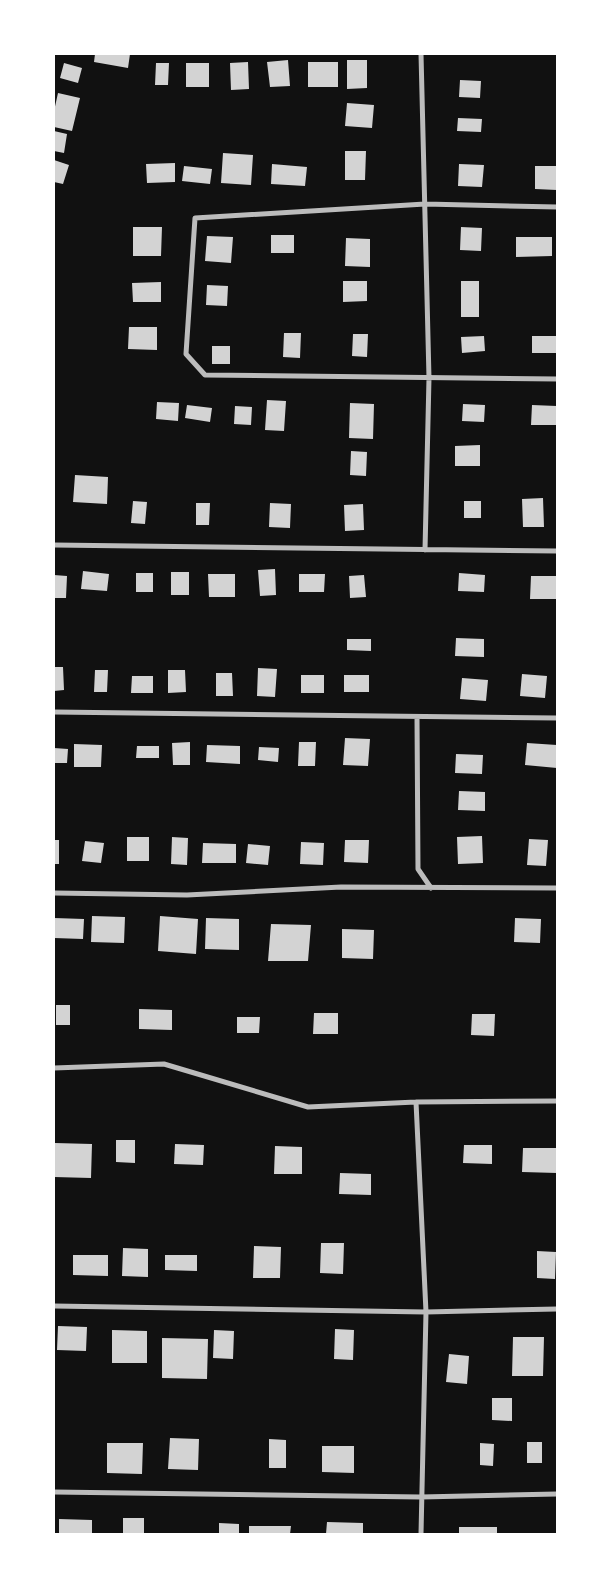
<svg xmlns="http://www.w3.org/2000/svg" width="611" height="1588" font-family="'Nunito Sans',sans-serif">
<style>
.building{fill:#d3d3d3}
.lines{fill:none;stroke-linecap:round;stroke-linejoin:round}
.minor{stroke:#bcbcbc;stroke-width:5}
</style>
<rect width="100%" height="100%" fill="#111"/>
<!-- building -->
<path class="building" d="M95 54H130L128 68 94 62Z
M288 60 290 86 270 87 267 62Z
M347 60H367V88L347 89Z
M248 62 249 89 231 90 230 63Z
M308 62H338V87H308Z
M64 63 82 68 78 83 60 78Z
M156 63H169L168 85H155Z
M186 63H209V87H186Z
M460 80 481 81 480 98 459 97Z
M58 93 80 98 72 131 54 127V111Z
M347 103 374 105 372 128 345 126Z
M458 118 482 119 481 132 457 131Z
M54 131 67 134 64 153 54 151Z
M345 151H366L365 180H345Z
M223 153 253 155 251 185 221 183Z
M54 160 69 165 63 184 54 182Z
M175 163V182L147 183 146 164Z
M272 164 307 167 305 186 271 184Z
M459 164 484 165 482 187 458 186Z
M184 166 212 169 210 184 182 181Z
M535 166H557V190L535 189Z
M133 227H162L161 256H133Z
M461 227 482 228 481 251 460 250Z
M271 235H294V253H271Z
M207 236 233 237 231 263 205 261Z
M516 237H552V256L516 257Z
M346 238 370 239V267L345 266Z
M343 281H367V301L343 302Z
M461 281H479V317H461Z
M161 282V302H133L132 283Z
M207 285 228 286 227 306 206 305Z
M129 327H157V350L128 349Z
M284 333H301L300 358 283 357Z
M353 334H368L367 357 352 356Z
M484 336 485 351 462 353 461 337Z
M532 336H556V353H532Z
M212 346H230V364H212Z
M267 400 286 401 284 431 265 430Z
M157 402 179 403 178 421 156 419Z
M350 403 374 404 373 439 349 438Z
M463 404 485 405 484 422 462 421Z
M187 405 212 408 210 422 185 418Z
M532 405 557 406V425H531Z
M235 406 252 407 251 425 234 424Z
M480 445V466H455V446Z
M351 451 367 452 366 476 350 475Z
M75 475 108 477 107 504 73 502Z
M543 498 544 527H523L522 499Z
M133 501 147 502 145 524 131 523Z
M464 501H481V518H464Z
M196 503H210L209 525H196Z
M270 503 291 504 290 528 269 527Z
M363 504 364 530 345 531 344 505Z
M275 569 276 595 260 596 258 570Z
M83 571 109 574 107 591 81 589Z
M171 572H189V595H171Z
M136 573H153V592H136Z
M459 573 485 575 484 592 458 591Z
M208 574H235V597H209Z
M299 574H325L324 592H299Z
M54 575 67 576 66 598H54Z
M364 575 366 597 350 598 349 576Z
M531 576H557V599H530Z
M456 638 484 639V657L455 656Z
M347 639H371V651L347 650Z
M54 667H63L64 690 54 691Z
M258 668 277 669 275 697 257 696Z
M95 670H108L107 692H94Z
M168 670H185L186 692 168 693Z
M216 673H232L233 696H216Z
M522 674 547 676 545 698 520 696Z
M301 675H324V693H301Z
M344 675H369V692H344Z
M132 676H153V693H131Z
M462 678 488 680 486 701 460 699Z
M345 738 370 739 368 766 343 765Z
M190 742V765H173L172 743Z
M299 742H316L315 766H298Z
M527 743 557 745V768L525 765Z
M74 744 102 745 101 767H74Z
M207 745 240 746V764L206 762Z
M137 746H159V758H136Z
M259 747 279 748 278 762 258 760Z
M54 748 68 749 67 763H54Z
M456 754 483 755 482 774 455 773Z
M459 791 485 792V811L458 810Z
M482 836 483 863 458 864 457 837Z
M127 837H149V861H127Z
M172 837 188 838 187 865 171 864Z
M529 839 548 840 546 866 527 865Z
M54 840H59V864H54Z
M345 840H369L368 863 344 862Z
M85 841 104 843 101 863 82 861Z
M301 842 324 843 323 865 300 864Z
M203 843 236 844V863H202Z
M248 844 270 846 268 865 246 863Z
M92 916 125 917 124 943 91 942Z
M160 916 198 919 196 954 158 951Z
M54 918 84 919 83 939 54 938Z
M206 918 239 919V950L205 949Z
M515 918 541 919 540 943 514 942Z
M271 924 311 925 308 961H268Z
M342 929 374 930 373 959 342 958Z
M56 1005H70V1025H56Z
M139 1009 172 1010V1030L139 1029Z
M314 1013H338V1034H313Z
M472 1014H495L494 1036 471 1035Z
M237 1017H260L259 1033H237Z
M116 1140H135V1163L116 1162Z
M55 1143 92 1144 91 1178 54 1177Z
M175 1144 204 1145 203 1165 174 1164Z
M464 1145H492V1164L463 1163Z
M275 1146 302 1147V1174H274Z
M523 1148H557V1173L522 1172Z
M340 1173 371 1174V1195L339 1194Z
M321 1243H344L343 1274 320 1273Z
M254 1246 281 1247 280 1278H253Z
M123 1248 148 1249V1277L122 1276Z
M537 1251 556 1252 555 1279 537 1278Z
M73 1255H108V1276L73 1275Z
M165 1255H197V1271L165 1270Z
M58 1326 87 1327 86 1351 57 1350Z
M335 1329 354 1330 353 1360 334 1359Z
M112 1330 147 1331V1363H112Z
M214 1330 234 1331 233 1359 213 1358Z
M513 1337H544L543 1376H512Z
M162 1338 208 1339 207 1379 162 1378Z
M449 1354 469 1356 467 1384 446 1382Z
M492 1398H512V1421L492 1420Z
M170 1438 199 1439 198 1470 168 1469Z
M269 1439 286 1440V1468H269Z
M527 1442H542V1463H527Z
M107 1443H143L142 1474 107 1473Z
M480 1443 494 1444 493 1466 480 1465Z
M322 1446H354V1473L322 1472Z
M123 1518H144V1534H123Z
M59 1519 92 1520V1534H59Z
M327 1522 363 1523V1534H326Z
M219 1523 239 1524V1534H219Z
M249 1526H291L290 1534H249Z
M459 1527H497V1534H459Z"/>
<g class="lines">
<!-- minor -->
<path class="minor" d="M421 54 429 378 425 550
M557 207 425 204 195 218 186 354 205 375 557 379
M54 545 557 551
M54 712 557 718
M417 717 418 869 431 888
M54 893 187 895 341 887 557 888
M54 1068 164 1064 308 1107 416 1102 557 1101
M416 1102 426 1312 421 1534
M54 1306 426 1312 557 1309
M54 1492 421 1497 557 1494"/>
</g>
<!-- border -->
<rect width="611" height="1588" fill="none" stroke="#ffffff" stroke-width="110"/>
</svg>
